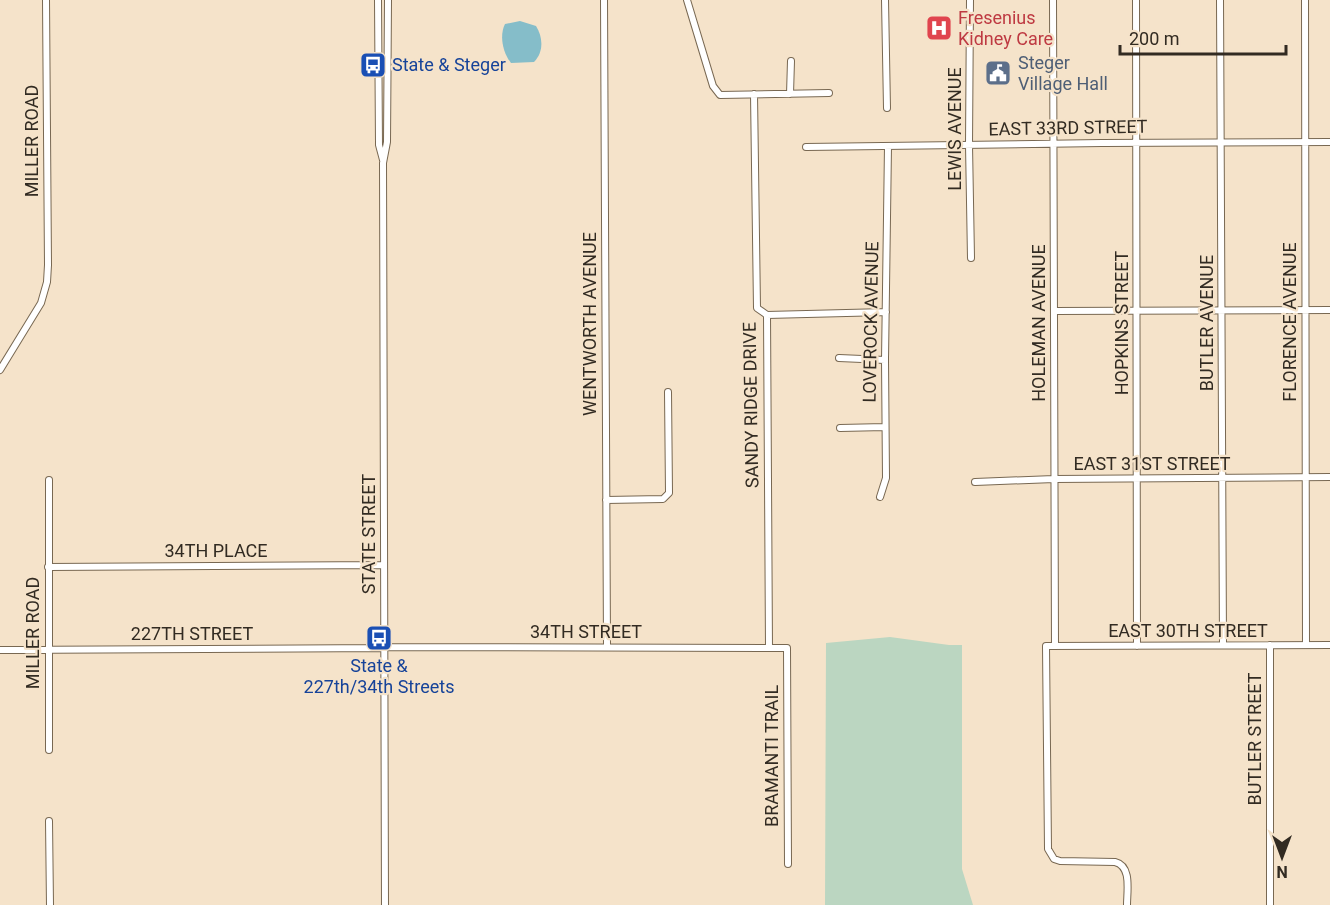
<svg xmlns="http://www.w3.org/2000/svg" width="1330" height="905" font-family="Roboto,sans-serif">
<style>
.green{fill:#bbd6c1}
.water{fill:#85bdc9}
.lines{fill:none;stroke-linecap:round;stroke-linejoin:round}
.street-casing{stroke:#786852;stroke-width:8}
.street{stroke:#fff;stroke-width:6}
.labels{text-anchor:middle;stroke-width:4.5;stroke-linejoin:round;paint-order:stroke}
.health-label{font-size:18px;fill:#be3a42;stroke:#f5e3ca;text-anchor:start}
.service-label{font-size:18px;fill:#4e5e75;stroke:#f5e3ca;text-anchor:start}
.transit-label{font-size:18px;fill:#164399;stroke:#f5e3ca;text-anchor:start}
.street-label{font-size:18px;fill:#322b22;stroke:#f5e3ca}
</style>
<rect width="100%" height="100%" fill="#f5e3ca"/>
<!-- green -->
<path class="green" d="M890 637 949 645H962V869L973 905H825L826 643Z"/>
<!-- water -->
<path class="water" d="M520 21 536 26C543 37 544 52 534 62L511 63C503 53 499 36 505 24Z"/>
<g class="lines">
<defs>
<path id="street" d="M378 0 379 145 383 160
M604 0 607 647
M687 0 713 86 720 95 829 93
M885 0 887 108
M970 0 969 145 971 258
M1053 0 1055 646
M1136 0 1137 646
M1220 0 1223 645
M1305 0 1306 645
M754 94 757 308 767 315 769 648
M790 94 791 61
M806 147 1102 143 1330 142
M1054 311 1330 310
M767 315 886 312
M839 358 885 360
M0 370 41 303 47 282 48 265 46 0
M840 428 885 427
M49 480V750
M975 482 1054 479 1330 477
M880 497 886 478 885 360 888 146
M606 500 663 499 669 493 668 392
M48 567 384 565
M1270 645V905
M385 647 787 648 788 864
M0 650 385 648
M49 821 50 905
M385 905 383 163 387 142 388 0
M1127 905C1127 891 1132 866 1115 862L1060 861 1054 859 1048 849 1046 646 1330 645"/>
</defs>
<!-- street casing -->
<use href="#street" class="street-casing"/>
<!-- street -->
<use href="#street" class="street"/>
</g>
<!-- icons -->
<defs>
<symbol id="hospital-square" viewBox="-11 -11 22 22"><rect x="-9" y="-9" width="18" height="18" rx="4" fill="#e0444e" stroke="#f5e3ca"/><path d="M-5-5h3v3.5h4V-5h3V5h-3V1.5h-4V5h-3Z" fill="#fff"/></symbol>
<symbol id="bus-square" viewBox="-11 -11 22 22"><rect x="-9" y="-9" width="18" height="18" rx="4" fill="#1a4fb4" stroke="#f5e3ca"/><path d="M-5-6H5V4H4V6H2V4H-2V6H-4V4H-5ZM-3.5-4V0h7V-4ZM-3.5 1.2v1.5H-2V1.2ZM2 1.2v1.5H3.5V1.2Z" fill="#fff"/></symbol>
<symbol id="civic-square" viewBox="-11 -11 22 22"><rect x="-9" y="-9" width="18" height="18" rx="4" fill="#5c6f8a" stroke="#f5e3ca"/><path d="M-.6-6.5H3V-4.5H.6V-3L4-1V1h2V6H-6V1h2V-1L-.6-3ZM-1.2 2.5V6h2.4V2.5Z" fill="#fff"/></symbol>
</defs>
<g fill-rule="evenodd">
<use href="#hospital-square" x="924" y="13" width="30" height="30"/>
<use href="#bus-square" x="358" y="50" width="30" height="30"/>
<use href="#civic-square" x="983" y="58" width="30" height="30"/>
<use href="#bus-square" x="364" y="623" width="30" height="30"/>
</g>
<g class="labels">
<!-- health labels -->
<g class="health-label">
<text x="958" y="24">Fresenius<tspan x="958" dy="21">Kidney Care</tspan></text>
</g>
<!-- service labels -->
<g class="service-label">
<text x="1018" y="69">Steger<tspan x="1018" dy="21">Village Hall</tspan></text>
</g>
<!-- transit labels -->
<g class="transit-label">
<text x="392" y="71">State &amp; Steger</text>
<text x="379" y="672" text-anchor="middle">State &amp;<tspan x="379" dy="21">227th/34th Streets</tspan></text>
</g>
<!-- street labels -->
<g class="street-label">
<text transform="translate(1068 128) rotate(-1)" y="6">EAST 33RD STREET</text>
<text transform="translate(955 129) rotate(-90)" y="6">LEWIS AVENUE</text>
<text transform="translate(32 141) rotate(-90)" y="6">MILLER ROAD</text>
<text transform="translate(871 322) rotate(-89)" y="6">LOVEROCK AVENUE</text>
<text transform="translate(1290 322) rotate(-90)" y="6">FLORENCE AVENUE</text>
<text transform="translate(1039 323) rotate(-90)" y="6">HOLEMAN AVENUE</text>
<text transform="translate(1122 323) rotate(-90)" y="6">HOPKINS STREET</text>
<text transform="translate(1207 323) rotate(-90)" y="6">BUTLER AVENUE</text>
<text transform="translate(590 324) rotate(-90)" y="6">WENTWORTH AVENUE</text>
<text transform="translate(751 405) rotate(-91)" y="6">SANDY RIDGE DRIVE</text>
<text x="1152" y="470">EAST 31ST STREET</text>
<text transform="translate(369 534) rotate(-90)" y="6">STATE STREET</text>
<text x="216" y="557">34TH PLACE</text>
<text x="1188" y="637">EAST 30TH STREET</text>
<text x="586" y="638">34TH STREET</text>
<text transform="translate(33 633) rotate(-90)" y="6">MILLER ROAD</text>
<text x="192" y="640">227TH STREET</text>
<text transform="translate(1255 739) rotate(-90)" y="6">BUTLER STREET</text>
<text transform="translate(772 756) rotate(-90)" y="6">BRAMANTI TRAIL</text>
</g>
</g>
<!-- north arrow -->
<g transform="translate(1282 857) rotate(180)" stroke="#f5e3ca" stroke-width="4.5" paint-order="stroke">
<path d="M0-4.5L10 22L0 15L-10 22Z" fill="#322b22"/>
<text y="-9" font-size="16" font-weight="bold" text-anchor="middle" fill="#322b22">N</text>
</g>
<!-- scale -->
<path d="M1120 45v9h166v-9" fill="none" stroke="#322b22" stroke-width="3"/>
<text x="1129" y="45" font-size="18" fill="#322b22" stroke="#f5e3ca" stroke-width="4.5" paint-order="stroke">200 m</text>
</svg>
